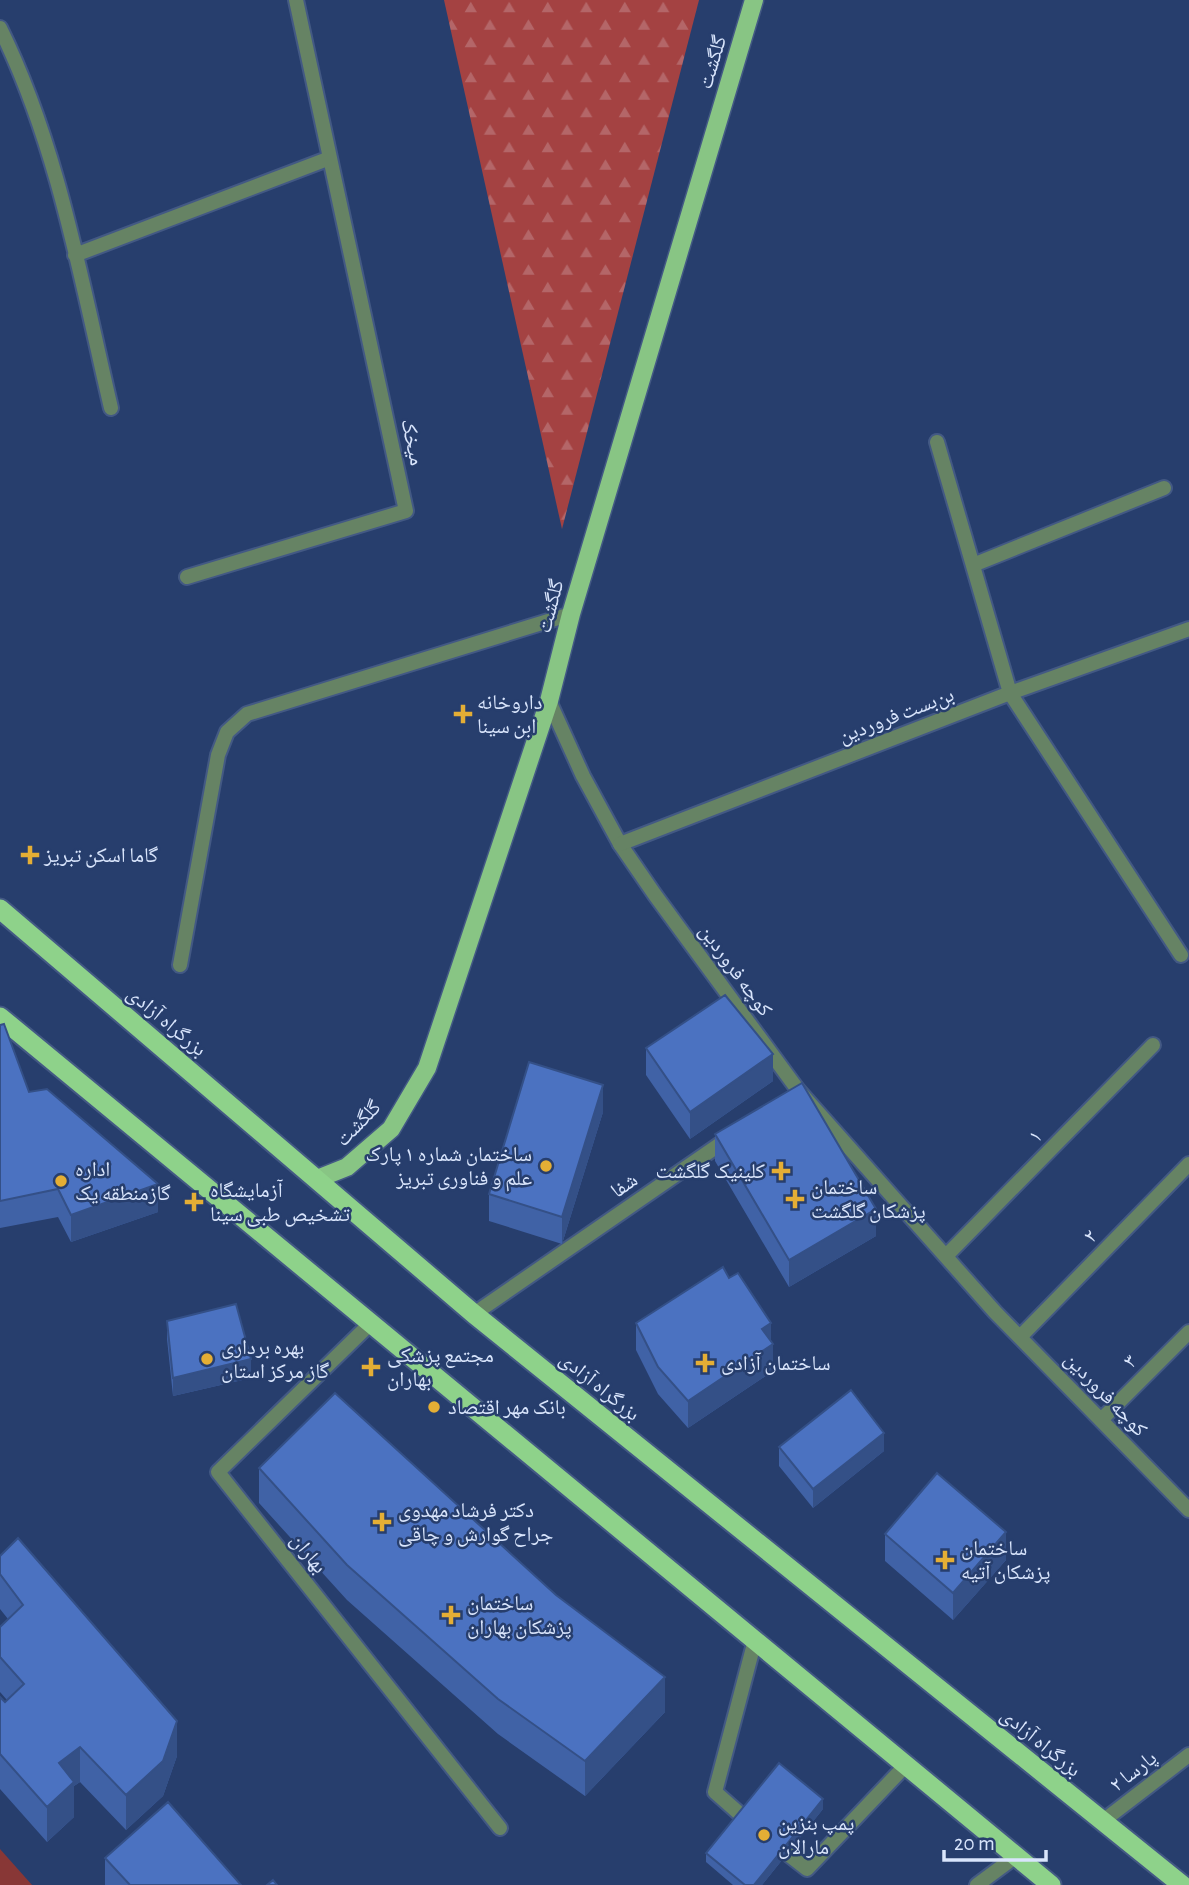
<svg xmlns="http://www.w3.org/2000/svg" width="1189" height="1885" font-family="'Alegreya Sans','Noto Naskh Arabic',sans-serif">
<style>
.grass{fill:#883736}
.forest{fill:url(#forest-firs)}
.lines{fill:none;stroke-linecap:round;stroke-linejoin:round}
.service-casing{stroke:#435984;stroke-width:18}
.minor-casing{stroke:#435984;stroke-width:18}
.primary-casing{stroke:#435984;stroke-width:21}
.trunk-casing{stroke:#435984;stroke-width:23}
.service{stroke:#668364;stroke-width:14}
.minor{stroke:#668364;stroke-width:14}
.primary{stroke:#88c584;stroke-width:18}
.trunk{stroke:#8ed28a;stroke-width:19}
.wall{fill:#4062a6}
.shaded-wall{fill:#345087}
.building{fill:#4b72c1;stroke:#345087;stroke-width:2}
.poi-dot{fill:#e4ae35;stroke:#273e6d;stroke-width:2.5}
.labels{text-anchor:middle;stroke-width:5;stroke-linejoin:round;paint-order:stroke}
.street-label{font-size:21px;fill:#d9e5fc;stroke:#273e6d}
.poi-label{font-size:21px;fill:#d9e5fc;stroke:#273e6d;text-anchor:start}
</style>
<defs>
<pattern id="forest-firs" width="22" height="20" patternUnits="userSpaceOnUse" patternTransform="scale(1.75)"><rect width="22" height="20" fill="#a44242"/><path d="M5 1l3.5 6h-7zM16 11l3.5 6h-7z" fill="#b46668"/></pattern>
</defs>
<rect width="100%" height="100%" fill="#273e6d"/>
<!-- grass -->
<path class="grass" d="M0 1849 32 1885H0Z"/>
<!-- forest -->
<path class="forest" d="M444 0H699L562 529Z"/>
<g class="lines">
<defs>
<path id="service" d="M549 701 583 776 620 844 655 895 798 1090 995 1312 1189 1510
M946 1256 1153 1045
M1020 1337 1189 1164
M1101 1420 1189 1332
M741 1815 715 1792 755 1640
M789 1855 807 1869 906 1765"/>
<path id="minor" d="M0 28C58 146 81 280 111 408
M75 255 330 158
M937 442 1010 693 1181 955
M973 565 1164 488
M187 577 406 511 296 0
M620 844 1010 693 1189 629
M180 965 218 755 227 732 247 714 571 614
M474 1314 729 1138
M372 1322 218 1472 500 1828
M1103 1821 1189 1755
M977 1885 1016 1856"/>
<path id="primary" d="M317 1179 347 1167 391 1129 427 1068 549 701 571 614 754 0"/>
<path id="trunk" d="M0 909 474 1314 1182 1885
M0 1017 1051 1885"/>
</defs>
<!-- service casing -->
<use href="#service" class="service-casing"/>
<!-- minor casing -->
<use href="#minor" class="minor-casing"/>
<!-- primary casing -->
<use href="#primary" class="primary-casing"/>
<!-- trunk casing -->
<use href="#trunk" class="trunk-casing"/>
<!-- service -->
<use href="#service" class="service"/>
<!-- minor -->
<use href="#minor" class="minor"/>
<!-- primary -->
<use href="#primary" class="primary"/>
<!-- trunk -->
<use href="#trunk" class="trunk"/>
</g>
<!-- wall -->
<path class="wall" d="M0 1025 29 1092 158 1212 71 1242 58 1217 0 1228Z
M646 1048 773 1081 690 1139 646 1075Z
M603 1112 562 1244 489 1221V1194Z
M715 1134 876 1236 789 1287 715 1161Z
M167 1321 251 1378 173 1396 167 1339Z
M636 1323 771 1342 773 1371 688 1428 658 1394 636 1350Z
M779 1447 884 1451 813 1508 779 1466Z
M259 1468 665 1712 585 1796 498 1734 347 1600 259 1503Z
M885 1534 1006 1560 953 1620 885 1561Z
M0 1556 177 1756 163 1796 126 1830 80 1782 74 1786V1817L47 1842 0 1789V1697L5 1702 7 1700 0 1692V1627L8 1619 0 1609Z
M823 1809 762 1885H733L706 1862V1853Z
M105 1858 241 1885H105Z"/>
<!-- shaded-wall -->
<path class="shaded-wall" d="M773 1054V1081L690 1139V1112Z
M603 1085V1112L562 1244V1217Z
M158 1184V1212L71 1242V1215Z
M876 1209V1236L789 1287V1260Z
M771 1323V1345L773 1344V1371L688 1428V1401L762 1329Z
M251 1359V1378L173 1396V1378Z
M884 1433V1451L813 1508V1489Z
M1006 1532V1560L953 1620V1593Z
M665 1677V1712L585 1796V1761Z
M177 1721V1756L163 1796 126 1830V1795Z
M80 1747V1782L74 1786V1817L47 1842V1807L59 1763Z
M823 1799V1809L762 1885H754Z"/>
<!-- building -->
<path class="building" d="M725 995 773 1054 690 1112 646 1048Z
M4 1024 29 1092 47 1089 158 1184 71 1215 58 1189 0 1201V1025Z
M529 1062 603 1085 562 1217 489 1194Z
M802 1083 876 1209 789 1260 715 1134Z
M723 1267 729 1278 738 1273 771 1323 762 1329 773 1344 688 1401 658 1367 636 1323Z
M236 1304 251 1359 173 1378 167 1321Z
M851 1390 884 1433 813 1489 779 1447Z
M335 1393 556 1595 665 1677 585 1761 498 1699 347 1565 259 1468Z
M937 1473 1006 1532 953 1593 885 1534Z
M18 1538 177 1721 163 1761 126 1795 80 1747 59 1763 74 1782 47 1807 0 1754V1697L5 1702 24 1684 0 1657V1627L23 1605 0 1574V1556Z
M779 1763 823 1799 754 1885H745L706 1853Z
M168 1802 241 1885H130L105 1858Z
M273 1880 277 1885H267Z"/>
<!-- markers -->
<g class="poi-dot">
<path d="M459.5 703.5h7v7h7v7h-7v7h-7v-7h-7v-7h7z"/>
<path d="M26.5 844.5h7v7h7v7h-7v7h-7v-7h-7v-7h7z"/>
<circle cx="546" cy="1166" r="7"/>
<path d="M777.5 1160.5h7v7h7v7h-7v7h-7v-7h-7v-7h7z"/>
<circle cx="61" cy="1181" r="7"/>
<path d="M791.5 1188.5h7v7h7v7h-7v7h-7v-7h-7v-7h7z"/>
<path d="M190.5 1191.5h7v7h7v7h-7v7h-7v-7h-7v-7h7z"/>
<circle cx="207" cy="1359" r="7"/>
<path d="M701.5 1352.5h7v7h7v7h-7v7h-7v-7h-7v-7h7z"/>
<path d="M367.5 1356.5h7v7h7v7h-7v7h-7v-7h-7v-7h7z"/>
<circle cx="434" cy="1407" r="7"/>
<path d="M378.5 1511.5h7v7h7v7h-7v7h-7v-7h-7v-7h7z"/>
<path d="M941.5 1549.5h7v7h7v7h-7v7h-7v-7h-7v-7h7z"/>
<path d="M447.5 1604.5h7v7h7v7h-7v7h-7v-7h-7v-7h7z"/>
<circle cx="764" cy="1835" r="7"/>
</g>
<g class="labels">
<!-- street labels -->
<g class="street-label">
<text transform="translate(712 62) rotate(-73)" y="7">گلگشت</text>
<text transform="translate(413 442) rotate(78)" y="7">میخک</text>
<text transform="translate(550 606) rotate(-75)" y="7">گلگشت</text>
<text transform="translate(896 715) rotate(-21)" y="7">بن‌بست فروردین</text>
<text transform="translate(736 970) rotate(54)" y="7">کوچه فروردین</text>
<text transform="translate(167 1021) rotate(40)" y="7">بزرگراه آزادی</text>
<text transform="translate(358 1123) rotate(-46)" y="7">گلگشت</text>
<text transform="translate(1035 1136) rotate(-46)" y="7">۱</text>
<text transform="translate(624 1185) rotate(-35)" y="7">شفا</text>
<text transform="translate(1090 1236) rotate(-46)" y="7">۲</text>
<text transform="translate(1130 1361) rotate(-45)" y="7">۳</text>
<text transform="translate(600 1386) rotate(39)" y="7">بزرگراه آزادی</text>
<text transform="translate(1106 1394) rotate(46)" y="7">کوچه فروردین</text>
<text transform="translate(309 1553) rotate(52)" y="7">بهاران</text>
<text transform="translate(1041 1742) rotate(39)" y="7">بزرگراه آزادی</text>
<text transform="translate(1133 1771) rotate(-38)" y="7">پارسا ۲</text>
</g>
<!-- poi labels -->
<g class="poi-label">
<text x="477" y="709">داروخانه<tspan x="477" dy="24">ابن سینا</tspan></text>
<text x="44" y="862">گاما اسکن تبریز</text>
<text x="532" y="1161" text-anchor="end">ساختمان شماره ۱ پارک<tspan x="532" dy="24">علم و فناوری تبریز</tspan></text>
<text x="75" y="1176">اداره<tspan x="75" dy="24">گازمنطقه یک</tspan></text>
<text x="765" y="1178" text-anchor="end">کلینیک گلگشت</text>
<text x="811" y="1194">ساختمان<tspan x="811" dy="24">پزشکان گلگشت</tspan></text>
<text x="210" y="1197">آزمایشگاه<tspan x="210" dy="24">تشخیص طبی سینا</tspan></text>
<text x="221" y="1354">بهره برداری<tspan x="221" dy="24">گاز مرکز استان</tspan></text>
<text x="387" y="1362">مجتمع پزشکی<tspan x="387" dy="24">بهاران</tspan></text>
<text x="721" y="1370">ساختمان آزادی</text>
<text x="448" y="1414">بانک مهر اقتصاد</text>
<text x="398" y="1517">دکتر فرشاد مهدوی<tspan x="398" dy="24">جراح گوارش و چاقی</tspan></text>
<text x="961" y="1555">ساختمان<tspan x="961" dy="24">پزشکان آتیه</tspan></text>
<text x="467" y="1610">ساختمان<tspan x="467" dy="24">پزشکان بهاران</tspan></text>
<text x="778" y="1830">پمپ بنزین<tspan x="778" dy="24">مارالان</tspan></text>
</g>
</g>
<!-- scale -->
<path d="M944 1850v10h102v-10" fill="none" stroke="#d9e5fc" stroke-width="3.5"/>
<text x="954" y="1850" font-size="21" fill="#d9e5fc" stroke="#273e6d" stroke-width="5" paint-order="stroke">20 m</text>
</svg>
